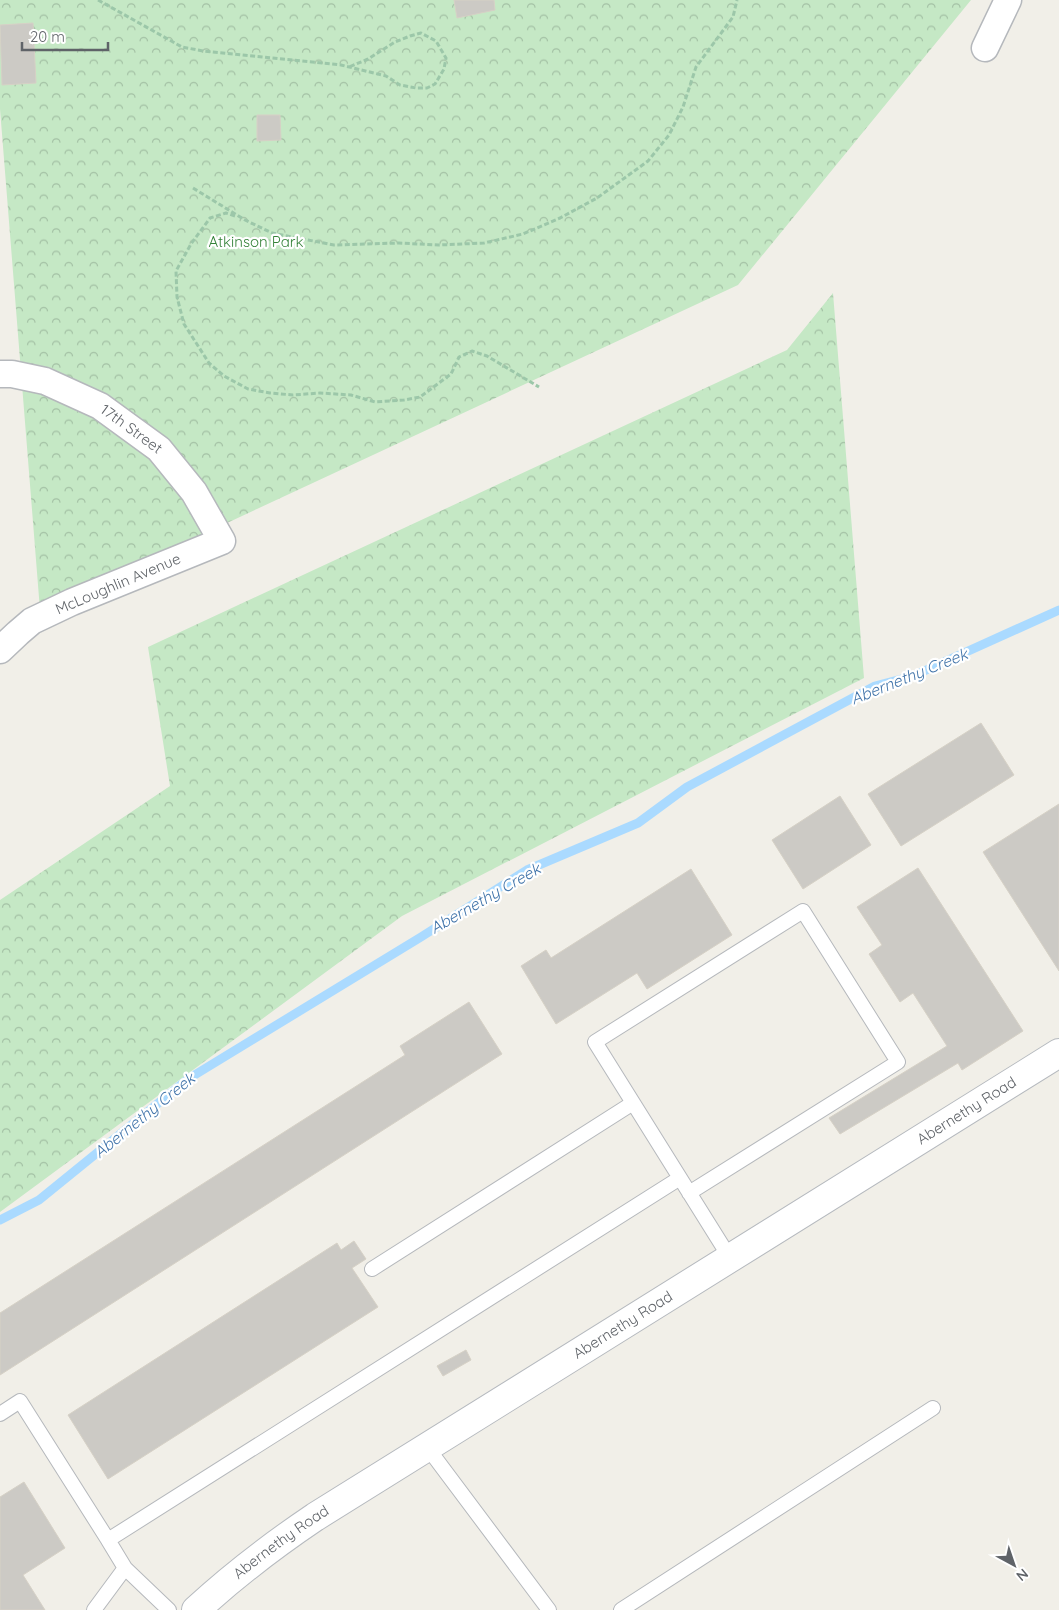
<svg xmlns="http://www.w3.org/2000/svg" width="1059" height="1610" font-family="Quicksand,sans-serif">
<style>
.forest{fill:url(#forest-crowns)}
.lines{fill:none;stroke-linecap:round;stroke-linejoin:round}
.stream{stroke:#aadaff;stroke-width:9}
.building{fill:#cccac5;stroke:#d6d1c6}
.service-casing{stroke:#b5b8bc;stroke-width:16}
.minor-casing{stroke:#b5b8bc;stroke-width:29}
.secondary-casing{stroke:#b6babf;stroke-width:30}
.path{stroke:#9cc7a9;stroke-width:3;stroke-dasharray:5 2.5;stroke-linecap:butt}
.service{stroke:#fff;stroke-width:14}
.minor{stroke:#fff;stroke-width:26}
.secondary{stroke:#fff;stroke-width:28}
.labels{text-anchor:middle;stroke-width:4.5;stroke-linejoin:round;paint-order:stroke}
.park-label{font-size:15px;fill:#348238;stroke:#fff}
.street-label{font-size:15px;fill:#5f6368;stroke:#fff}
.water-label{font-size:16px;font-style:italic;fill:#4174aa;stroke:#fff}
</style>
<defs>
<pattern id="forest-crowns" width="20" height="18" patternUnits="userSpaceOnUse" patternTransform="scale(1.25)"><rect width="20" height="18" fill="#c5e8c5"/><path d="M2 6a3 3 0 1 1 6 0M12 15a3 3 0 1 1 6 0" fill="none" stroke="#a3c0a4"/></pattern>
</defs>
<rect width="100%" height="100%" fill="#f1efe8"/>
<!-- forest -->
<path class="forest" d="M0 0H971L738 285 40 610 0 109Z
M833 293 864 678 402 916 0 1212V900L170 786 148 647 787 350Z"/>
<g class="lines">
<!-- stream -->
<path class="stream" d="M0 1220 39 1200 188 1079 421 937 527 870 638 823 687 787 875 686 913 676 1059 610"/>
</g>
<!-- building -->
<path class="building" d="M454 0H494L495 10 457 18Z
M33 23 36 83 2 85 0 25Z
M257 115H280L281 140 257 141Z
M981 723 1014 775 901 846 868 794Z
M840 796 871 845 803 889 772 840Z
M1059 804V971L983 852Z
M918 868 1023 1031 962 1070 958 1063 840 1134 829 1118 947 1046 913 993 900 1002 869 954 882 945 857 907Z
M691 869 732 935 647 989 637 973 556 1024 521 966 546 950 551 958Z
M469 1002 502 1054 0 1375V1313L405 1055 400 1046Z
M354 1241 366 1259 352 1268 378 1307 108 1479 68 1415 337 1243 341 1250Z
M466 1350 471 1360 443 1376 437 1366Z
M24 1482 65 1548 23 1575 45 1610H0V1497Z"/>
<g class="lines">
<defs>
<path id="service" d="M689 1193 898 1062 803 911 595 1042 730 1258
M372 1269 633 1103
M0 1414 20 1401 108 1540
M427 1447 549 1610
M94 1610 125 1568
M169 1610 125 1568 108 1540 680 1178
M621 1610 933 1408"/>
<g id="minor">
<path d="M985 48 1008 0"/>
<path id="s1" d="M0 374H12L45 381 100 406 159 449 194 492 222 541 72 602 32 621 18 633 0 650"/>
</g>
<g id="secondary">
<path id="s2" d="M196 1610C234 1575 272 1546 315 1517L1059 1053"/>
</g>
</defs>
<!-- service casing -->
<use href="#service" class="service-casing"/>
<!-- minor casing -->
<use href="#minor" class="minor-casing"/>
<!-- secondary casing -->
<use href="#secondary" class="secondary-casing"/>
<!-- path -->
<path class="path" d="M98 0 182 47 203 51 341 65 386 76 400 85 416 88H427L435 84 444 69 446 58 436 41 421 33 410 36 395 42 368 59 349 67
M193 188 245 220 272 233 334 245 399 243 439 245 484 243 523 234 560 218 597 198 648 161 669 135 683 107 696 67 733 17 737 0
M235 216 226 213 210 218 191 244 176 271 177 297 184 324 209 363 224 376 248 389 270 393 293 395 320 393 351 395 375 402 404 400 420 397 451 374 459 357 472 351 487 356 539 387"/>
<!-- service -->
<use href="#service" class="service"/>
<!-- minor -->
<use href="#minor" class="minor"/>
<!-- secondary -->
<use href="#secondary" class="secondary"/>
</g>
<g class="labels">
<!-- park labels -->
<g class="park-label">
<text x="256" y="247">Atkinson Park</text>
</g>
<!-- street labels -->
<g class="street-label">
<text dy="5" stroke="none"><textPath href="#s1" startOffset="145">17th Street</textPath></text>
<text transform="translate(118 584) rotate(-23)" y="5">McLoughlin Avenue</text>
<text dy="5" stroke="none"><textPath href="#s2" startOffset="919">Abernethy Road</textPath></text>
<text dy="5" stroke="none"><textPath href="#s2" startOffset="514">Abernethy Road</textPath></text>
<text dy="5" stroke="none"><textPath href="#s2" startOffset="109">Abernethy Road</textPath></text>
</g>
<!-- water labels -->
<g class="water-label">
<text transform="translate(909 676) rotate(-22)" y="6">Abernethy Creek</text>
<text transform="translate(485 898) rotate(-30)" y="6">Abernethy Creek</text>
<text transform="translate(144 1115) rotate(-39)" y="6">Abernethy Creek</text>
</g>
</g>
<!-- north arrow -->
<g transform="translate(1014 1565) rotate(140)" stroke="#ffffff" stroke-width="4" paint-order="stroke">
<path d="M0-4L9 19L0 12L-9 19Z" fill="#5f6368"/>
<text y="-8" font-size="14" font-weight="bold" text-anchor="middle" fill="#5f6368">N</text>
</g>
<!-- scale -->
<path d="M22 42v8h86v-8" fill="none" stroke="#5f6368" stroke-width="2.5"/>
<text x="30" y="42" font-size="15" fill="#5f6368" stroke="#ffffff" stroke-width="4" paint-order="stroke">20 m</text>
</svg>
